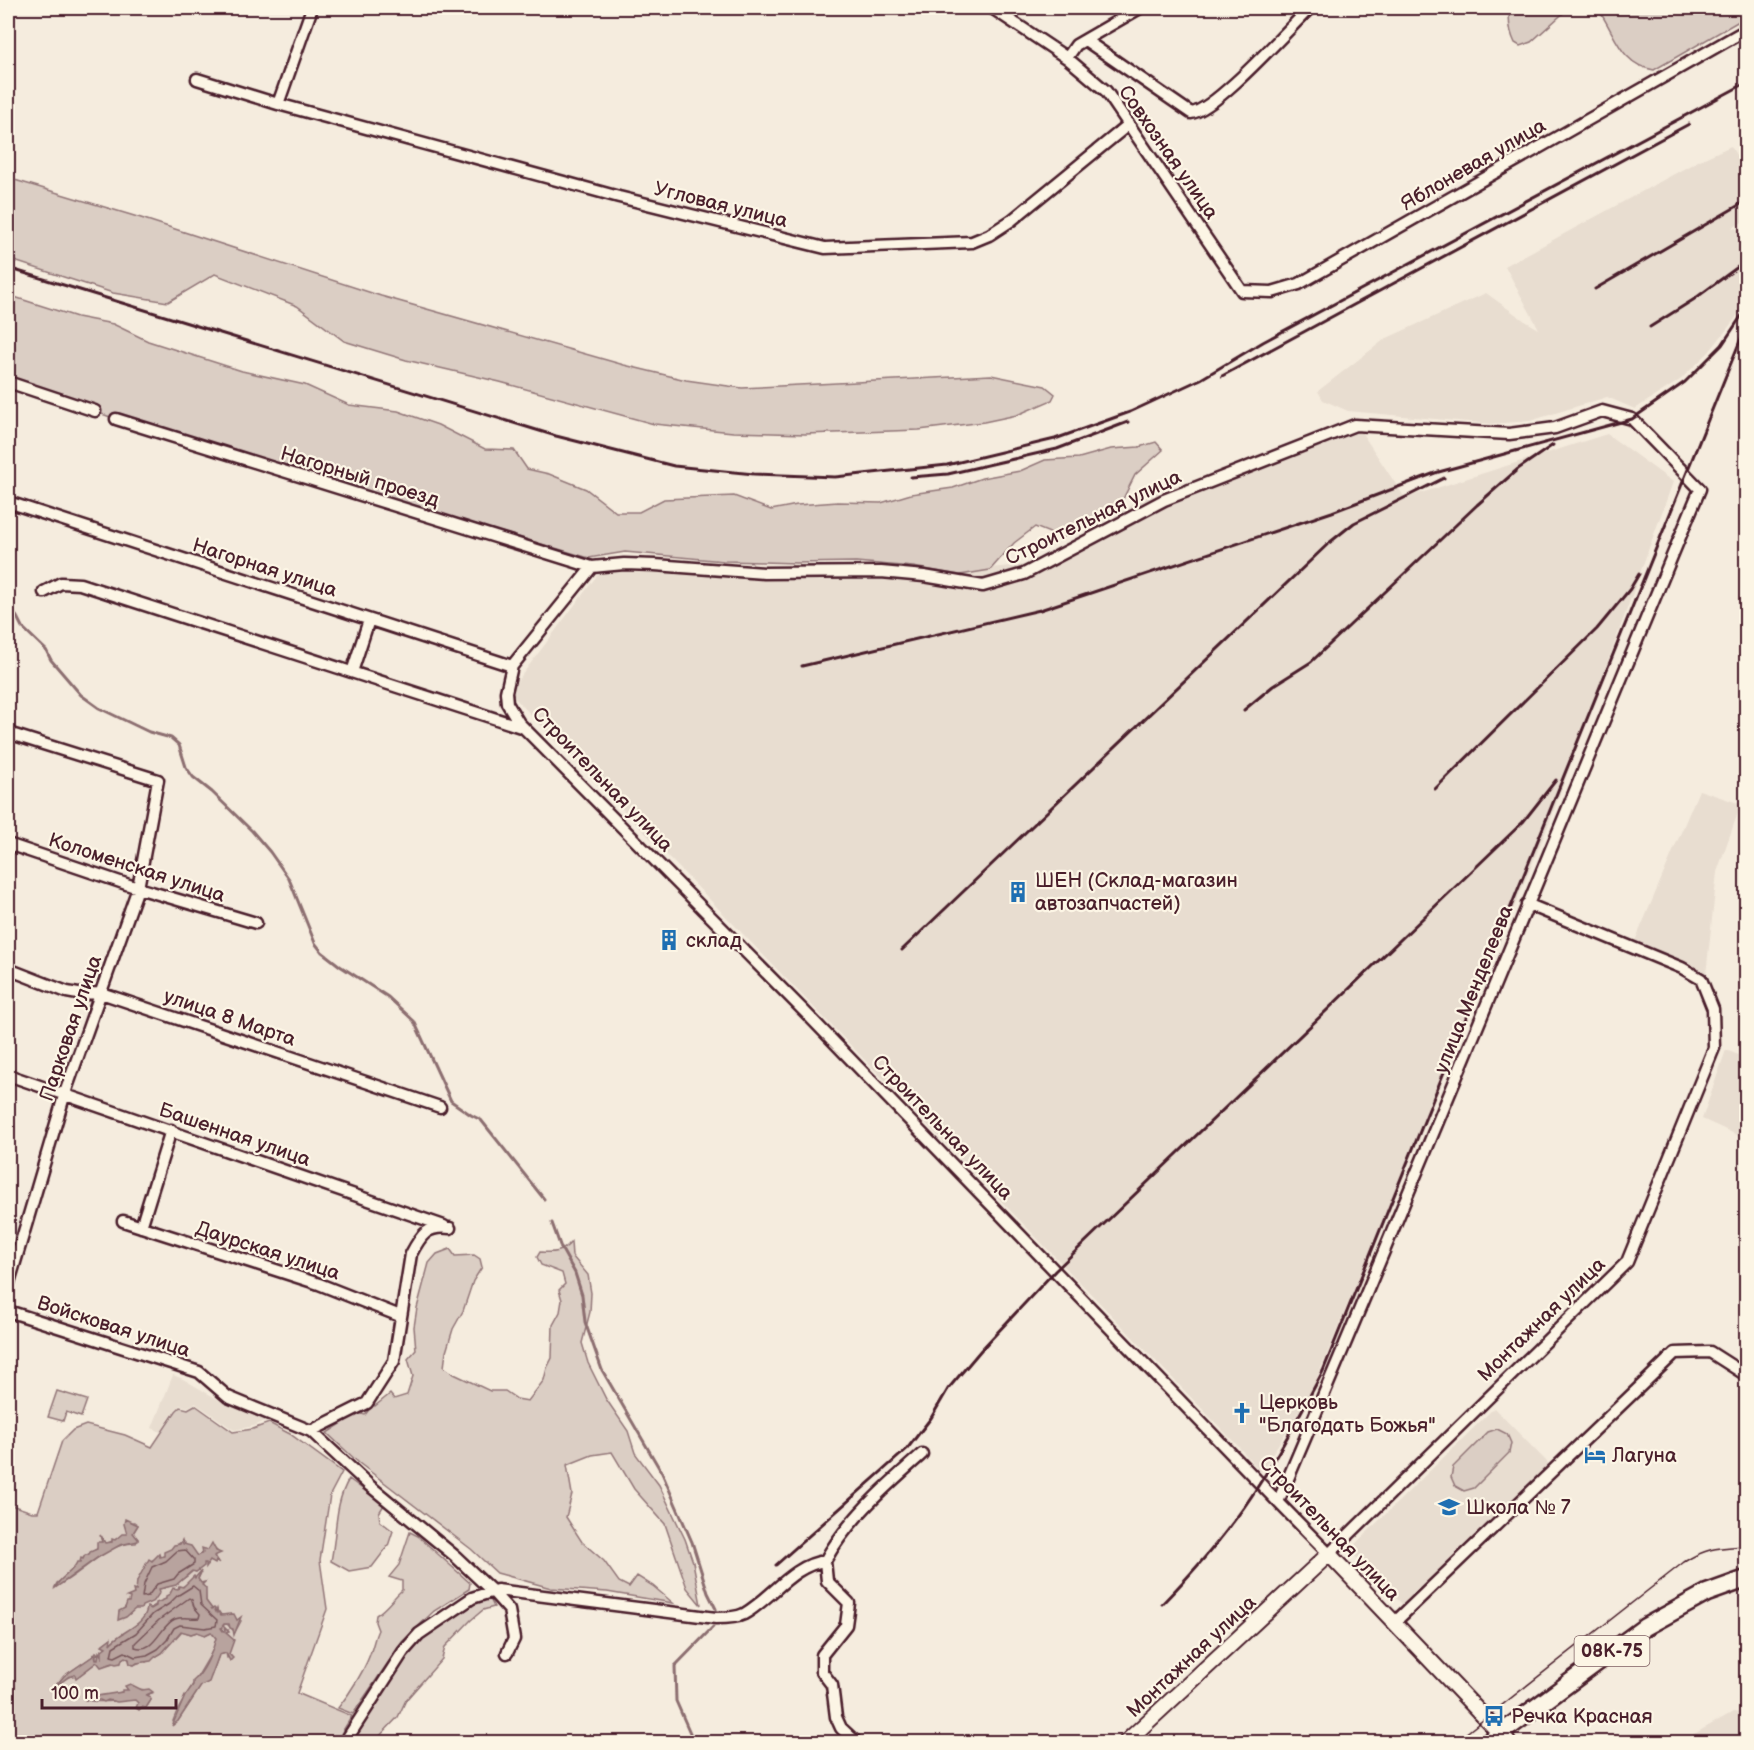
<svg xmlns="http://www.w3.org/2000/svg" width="1754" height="1750" font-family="'Balsamiq Sans',sans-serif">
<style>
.built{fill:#e8ddd0}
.green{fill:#dbcec4;stroke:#927678;stroke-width:1.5;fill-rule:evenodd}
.water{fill:#b8a39e;stroke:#8c6e70;stroke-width:1.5}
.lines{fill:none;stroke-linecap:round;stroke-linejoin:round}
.shore{stroke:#765459;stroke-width:1.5}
.stream{stroke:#8c6e70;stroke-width:3}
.minor-casing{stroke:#4a1f2b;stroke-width:15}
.tertiary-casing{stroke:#4a1f2b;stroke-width:18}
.primary-casing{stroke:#4a1f2b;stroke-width:21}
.minor{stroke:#fcf5e5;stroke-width:10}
.tertiary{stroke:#fcf5e5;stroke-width:14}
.primary{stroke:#fcf5e5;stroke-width:16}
.tram{stroke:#4a1f2b;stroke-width:1.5}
.rail{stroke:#4a1f2b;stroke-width:3}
.labels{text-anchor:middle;stroke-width:4.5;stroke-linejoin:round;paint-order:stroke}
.shield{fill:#fcf5e5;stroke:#7f5f63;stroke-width:1.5}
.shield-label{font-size:18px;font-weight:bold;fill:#4a1f2b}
.street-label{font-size:20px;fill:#4a1f2b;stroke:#fcf5e5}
.poi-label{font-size:20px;fill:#4a1f2b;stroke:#fcf5e5;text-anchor:start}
</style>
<rect width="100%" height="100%" fill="#f5ecde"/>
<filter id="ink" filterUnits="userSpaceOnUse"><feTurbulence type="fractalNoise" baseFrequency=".0167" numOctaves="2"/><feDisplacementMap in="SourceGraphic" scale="12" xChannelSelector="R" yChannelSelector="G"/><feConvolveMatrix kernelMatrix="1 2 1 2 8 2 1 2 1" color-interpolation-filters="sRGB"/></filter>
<g filter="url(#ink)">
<!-- built -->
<path class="built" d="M1731 146 1746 173V220L1732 228 1746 230V300L1735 319 1709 352 1680 380 1635 409 1607 397 1530 421 1490 424 1348 411 1323 400 1318 391 1385 339 1486 293 1525 321 1539 329 1505 266 1700 160Z
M1360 430 1405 498 1607 434 1673 482 1549 824 1311 1392 1261 1472 1236 1444 509 692 605 565 864 578 1048 563 1145 496Z
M1699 790 1741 804 1717 872 1706 975 1635 941Z
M1726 1050 1746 1058V1139L1702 1119Z
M173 1375 183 1379 224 1403 267 1420 254 1426 234 1430 195 1403 188 1407 180 1405 175 1410 161 1432 152 1428Z
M1494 1408 1549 1464 1404 1606 1349 1550Z
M1733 1712 1746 1714V1742H1680Z"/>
<!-- green -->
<path class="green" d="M1510 8H1569L1531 42 1520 46 1515 43C1509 31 1508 21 1510 8Z
M1597 8H1746V17L1654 70C1619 65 1615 31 1597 8Z
M8 178 141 218 381 296 624 365 686 380 742 388 991 375 1045 386 1055 394 1052 400 1017 415 984 422 919 430 805 434 733 432 654 424 500 382 406 360 344 341 297 306 215 274 168 302 113 293 8 259Z
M8 295 77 317 113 324 148 341 242 371 305 385 349 405 398 411 438 425 485 449 514 450 527 469 549 474 586 489 616 512H639L664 499 734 496 771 510 797 505 838 502 881 503 911 494 953 488 982 478 1020 471 1045 460 1079 458 1111 449 1139 447 1156 442 1163 450 1135 475 1122 501 1062 538 1035 527 1014 543 990 570 960 575 913 567 856 562 796 563 724 561 625 552 589 558 116 419 8 381Z
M571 1242 572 1256 588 1275 591 1293 590 1312 582 1343 588 1363 606 1399 628 1431 635 1453 659 1485 685 1539 693 1562 701 1605 687 1588 665 1524 634 1489 612 1452 592 1455 567 1465 572 1494 566 1517 582 1542 604 1561 619 1582 629 1587 637 1576 653 1586 673 1603 607 1592 551 1588 497 1573 471 1549 359 1463 327 1433 358 1413 365 1415 374 1403 375 1406 390 1394 394 1399 407 1395 413 1376 408 1359 416 1350 414 1327 417 1308 429 1263 437 1254 450 1249 455 1256 474 1255 480 1259 482 1267 473 1281 463 1311 453 1329 446 1352 444 1367 454 1374 490 1391H505L517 1399 528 1401 544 1380 547 1368 552 1358 553 1325 560 1312 562 1300 559 1290 565 1284 562 1273 541 1265 537 1257 540 1252C554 1253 562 1253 571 1242Z
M57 1391 87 1400 81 1417 66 1412 63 1421 48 1417Z
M195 1405 233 1432 253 1429 269 1423 290 1434 342 1472 330 1495 320 1560 327 1609 297 1693 352 1716 336 1742H8V1504L32 1512H38L62 1441 73 1430 86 1425 125 1435 152 1447 176 1411 180 1407 188 1409ZM125 1522H134L138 1525 133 1533 138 1539 136 1543C106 1542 82 1575 55 1587L57 1583 68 1575 85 1556 97 1549 102 1541 101 1538 102 1537 105 1544 108 1543 127 1534ZM182 1541 198 1556 202 1555 203 1549 208 1550 212 1546 219 1553 214 1556 215 1563 210 1561 203 1564V1566L196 1572 193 1571C185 1579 171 1587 159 1589 155 1602 147 1603 136 1608 130 1612 126 1617 119 1619L121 1611C130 1606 144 1572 147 1562L164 1556ZM201 1573 198 1579 205 1588 206 1601 212 1609H215V1612L220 1615 232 1614 237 1620 241 1621 235 1632 226 1623 221 1628 223 1631 228 1630 226 1633 231 1638 229 1654 231 1656 227 1658 226 1653 219 1655 211 1676 201 1686 178 1721H173L177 1711 215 1647 216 1638 211 1632 205 1635 197 1632 191 1634 182 1631 162 1653 146 1662 144 1660 134 1665 130 1664 129 1659 125 1657C116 1663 108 1666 97 1662L80 1675 70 1676 56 1685 64 1676 93 1656 96 1653V1659H98L99 1654 100 1657H102V1650L106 1647 103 1644 110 1639V1644C120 1632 143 1627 147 1610L166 1599 171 1592 188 1584ZM128 1688 147 1690 152 1693 145 1695 151 1700 146 1708 135 1699C124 1701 97 1703 87 1700L93 1695C103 1697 119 1693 128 1690Z
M1497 1429 1507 1434 1511 1443 1509 1453 1474 1488 1464 1491 1455 1486 1451 1477 1453 1467 1488 1432Z
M349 1479 384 1505 379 1513 380 1521 393 1531 388 1546 372 1567 349 1571 331 1561C337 1533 334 1504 349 1479Z
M410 1532 418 1536 470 1583 469 1589 434 1611 402 1642 353 1714 338 1708C350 1693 367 1667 372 1648 374 1642 375 1636 378 1630L375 1622 376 1615C387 1608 392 1599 402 1590V1581L389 1577 399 1565Z
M489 1597 494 1607 483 1610 471 1620 445 1647 442 1659 406 1700 398 1717 374 1742H348L405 1654 421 1636 473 1601Z"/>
<!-- water -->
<path class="water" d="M125 1519 138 1525 133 1533 138 1539V1541L120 1545 97 1558 55 1588C60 1576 73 1573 77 1562H80L81 1558 83 1559 85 1555H89L90 1552 97 1549V1542H102L100 1535 105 1543 112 1542V1539L115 1540 122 1534H127L124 1524Z
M182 1540 183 1544 191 1546 198 1556 203 1553 202 1548 208 1550 212 1543 216 1551 221 1553 214 1556 218 1562 216 1561 215 1564 210 1561 206 1567V1563H204V1566L196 1572 192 1571 176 1585 159 1589 160 1592 154 1601 142 1606 141 1609H135L126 1617 118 1620 119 1611 125 1608 127 1602H129L130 1598 127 1597 134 1594 133 1590 136 1591 137 1581 149 1559 152 1561 159 1554 160 1557 164 1556V1552L171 1549 174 1545 180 1544Z
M201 1571 198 1579 201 1583 205 1582 202 1585 206 1588V1601L212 1609 214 1608 216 1612 217 1609 218 1613 219 1612 221 1615 234 1614 237 1620 241 1617 234 1635 233 1629 230 1628 229 1624H224L221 1628 223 1631H225L224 1627 229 1632 226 1633 234 1640 229 1654 233 1658 230 1661 226 1653 219 1655 209 1682 201 1686 178 1721 172 1726 185 1696 193 1685V1681C204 1673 213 1651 216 1638L211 1632 205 1635 197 1632 191 1634 181 1631 162 1653 155 1657 151 1661 137 1663 134 1665 130 1664 129 1659 125 1657 122 1659 121 1663 116 1664 113 1663 101 1667 97 1662 76 1678 75 1675 68 1677 55 1687 64 1676 93 1656 96 1652 98 1654 95 1655 96 1659H98L99 1652 102 1657V1650L106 1647 102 1645 111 1638 110 1644C120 1631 146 1626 147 1607L151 1609 156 1606V1603L166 1599V1596L170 1594 173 1588 178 1589 179 1586 183 1587 194 1576 195 1578Z
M130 1684 142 1690 149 1689 153 1692 146 1695 150 1697 151 1700 146 1708 142 1707 139 1710 136 1708 138 1703 135 1700 117 1702 108 1700 104 1702 100 1700H86L89 1698 88 1695 97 1696 122 1692V1690H128L125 1686Z"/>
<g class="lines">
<!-- shore -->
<path class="shore" d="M185 1550 194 1560V1564L178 1574 174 1579 157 1584 148 1596 142 1597 144 1584 152 1567 166 1561 177 1551Z
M193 1586 199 1591 201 1605 217 1620 216 1626 205 1628 180 1625 174 1628 167 1640 158 1649 147 1655 135 1657 125 1652 115 1657 111 1656 113 1647 136 1633 153 1614 169 1604 177 1596Z
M189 1598 192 1600 194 1607 200 1614 199 1618C191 1619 183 1616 175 1619 160 1625 155 1654 135 1647V1643L159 1620Z"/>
<!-- stream -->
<path class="stream" d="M8 606 17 617 22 627 46 650 51 660 81 695 99 708 149 732 171 738 179 745 186 767 193 777 212 792 252 831 270 852 289 879 315 943 322 952 340 966 388 997 414 1021 451 1101 471 1115 481 1120 544 1199
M552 1223 561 1248 575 1273 582 1295 585 1322 602 1370 662 1473 692 1542 708 1593 716 1609
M694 1742 676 1701 675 1666 713 1627"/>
<defs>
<path id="minor" d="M992 8 1067 58 1106 91 1242 291 1272 292 1299 284 1746 30
M1085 40 1191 113C1215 111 1289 28 1310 8
M1067 58 1076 45 1140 8
M197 79 278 104 619 197 825 248 972 242 989 235 1012 220 1128 125
M278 104 312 8
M8 382 95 411
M116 419 592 567
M8 502 512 666
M44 592 61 583 80 584 524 728
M352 672 369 620
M8 733 158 780 138 888 65 1093 8 1286
M8 844 138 888 256 923
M8 969 67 992 78 994 101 993 440 1107
M8 1075 444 1226
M123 1221 319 1284 400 1316
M141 1227 171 1130
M8 1311 199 1372 228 1397 311 1431 367 1403 394 1361 411 1254C421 1235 427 1225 450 1228
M311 1431 370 1486 455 1556 493 1592 509 1610 514 1639 507 1653
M1278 1502C1422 1166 1559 827 1700 489L1632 419 1602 411 1555 428 1509 434 1355 425 1164 500 1024 574 983 586 924 576 881 572 764 573 655 565 624 564 592 567 512 666 506 692 507 703 519 723 804 1011 1278 1502 1329 1554 1627 1262 1714 1048 1713 1009 1701 979 1682 968 1527 904
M825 1561 827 1581 849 1603 846 1625 822 1655V1672L832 1685 836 1717 841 1728 856 1742
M1394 1623 1675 1353 1710 1352 1746 1375
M345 1742 403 1652 419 1634 472 1598 497 1590 716 1618C725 1618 736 1618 744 1614 772 1598 792 1565 825 1561 847 1520 887 1485 922 1454"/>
<path id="tertiary" d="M1126 1742 1329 1554 1508 1742"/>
<path id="primary" d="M1489 1742 1645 1627 1707 1593 1746 1579"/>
</defs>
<!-- minor casing -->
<use href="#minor" class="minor-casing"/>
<!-- tertiary casing -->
<use href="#tertiary" class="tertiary-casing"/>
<!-- primary casing -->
<use href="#primary" class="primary-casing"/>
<!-- minor -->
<use href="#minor" class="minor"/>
<!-- tertiary -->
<use href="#tertiary" class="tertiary"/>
<!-- primary -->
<use href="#primary" class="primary"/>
<!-- tram -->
<path class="tram" d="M1455 1742 1684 1562C1708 1547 1719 1548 1746 1546"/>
<!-- rail -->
<path class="rail" d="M8 268 556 436 674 466 754 474 835 477 947 465 1055 439 1130 412 1201 379 1263 342 1746 83
M1595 289 1746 201
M1650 327 1693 300 1746 261
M1222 376 1689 124
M911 477 948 474 1057 449 1128 422
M802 666 1040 610 1332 512 1435 473 1632 419 1685 382 1722 345 1746 309
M1244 710 1273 686 1311 662 1477 505 1518 469 1553 445
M1435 789 1597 629 1630 589 1639 574
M902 950 1329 543 1354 523 1444 478
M776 1565 907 1449 931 1418 948 1389 981 1350 1055 1271 1523 822 1556 780
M1162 1604C1198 1567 1233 1527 1260 1483 1283 1447 1303 1409 1323 1371L1746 326"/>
</g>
</g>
<!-- icons -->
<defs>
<symbol id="building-bare" viewBox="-9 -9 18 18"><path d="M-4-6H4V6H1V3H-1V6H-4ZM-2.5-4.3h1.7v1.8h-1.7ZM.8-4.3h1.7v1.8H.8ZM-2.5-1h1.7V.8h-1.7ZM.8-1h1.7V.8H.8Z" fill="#1f6fb2" stroke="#fcf5e5" stroke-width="2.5" paint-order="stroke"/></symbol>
<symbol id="church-bare" viewBox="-9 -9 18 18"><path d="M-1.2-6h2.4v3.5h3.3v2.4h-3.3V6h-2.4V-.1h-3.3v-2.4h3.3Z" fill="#1f6fb2" stroke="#fcf5e5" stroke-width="2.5" paint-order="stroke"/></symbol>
<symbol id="hotel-bare" viewBox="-9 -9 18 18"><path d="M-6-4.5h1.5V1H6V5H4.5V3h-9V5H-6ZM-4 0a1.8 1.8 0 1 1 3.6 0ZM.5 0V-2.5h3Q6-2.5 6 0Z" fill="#1f6fb2" stroke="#fcf5e5" stroke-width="2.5" paint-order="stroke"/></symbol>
<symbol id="school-bare" viewBox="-9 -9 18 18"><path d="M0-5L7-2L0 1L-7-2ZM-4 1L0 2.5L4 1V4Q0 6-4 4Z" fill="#1f6fb2" stroke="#fcf5e5" stroke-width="2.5" paint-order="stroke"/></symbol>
<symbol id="bus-bare" viewBox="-9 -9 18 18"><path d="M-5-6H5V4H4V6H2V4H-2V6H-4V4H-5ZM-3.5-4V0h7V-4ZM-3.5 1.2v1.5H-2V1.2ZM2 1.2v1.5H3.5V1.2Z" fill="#1f6fb2" stroke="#fcf5e5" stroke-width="2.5" paint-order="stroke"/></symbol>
</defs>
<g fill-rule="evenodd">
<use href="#building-bare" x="1003" y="877" width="30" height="30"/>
<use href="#building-bare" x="654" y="925" width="30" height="30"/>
<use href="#church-bare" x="1227" y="1398" width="30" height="30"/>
<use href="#hotel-bare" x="1580" y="1440" width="30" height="30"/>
<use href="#school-bare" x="1434" y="1492" width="30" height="30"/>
<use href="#bus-bare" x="1479" y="1701" width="30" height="30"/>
</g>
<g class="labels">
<!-- shield labels -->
<rect class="shield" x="1574.5" y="1636" width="75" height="30" rx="4.5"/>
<g class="shield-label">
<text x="1612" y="1657">08К-75</text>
</g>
<!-- street labels -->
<g class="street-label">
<text transform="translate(1169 152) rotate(55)" y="7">Совхозная улица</text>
<text transform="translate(1473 164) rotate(-30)" y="7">Яблоневая улица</text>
<text transform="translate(721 204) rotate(14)" y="7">Угловая улица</text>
<text transform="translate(360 476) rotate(17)" y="7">Нагорный проезд</text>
<text transform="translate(1093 517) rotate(-26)" y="7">Строительная улица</text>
<text transform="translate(265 567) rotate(18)" y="7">Нагорная улица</text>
<text transform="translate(603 779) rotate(46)" y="7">Строительная улица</text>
<text transform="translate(137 867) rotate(18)" y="7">Коломенская улица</text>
<text transform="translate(1473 989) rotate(-68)" y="7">улица Менделеева</text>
<text transform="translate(230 1017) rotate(19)" y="7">улица 8 Марта</text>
<text transform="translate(70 1028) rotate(-71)" y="7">Парковая улица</text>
<text transform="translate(943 1127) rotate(46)" y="7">Строительная улица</text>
<text transform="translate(235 1134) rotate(19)" y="7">Башенная улица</text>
<text transform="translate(268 1250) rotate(18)" y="7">Даурская улица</text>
<text transform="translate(1541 1319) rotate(-44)" y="7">Монтажная улица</text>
<text transform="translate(114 1326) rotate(18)" y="7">Войсковая улица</text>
<text transform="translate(1330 1528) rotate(46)" y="7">Строительная улица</text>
<text transform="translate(1191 1656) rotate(-43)" y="7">Монтажная улица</text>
</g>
<!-- poi labels -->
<g class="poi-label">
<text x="1035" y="887">ШЕН (Склад-магазин<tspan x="1035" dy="23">автозапчастей)</tspan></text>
<text x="686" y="947">склад</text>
<text x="1259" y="1409">Церковь<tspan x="1259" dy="23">"Благодать Божья"</tspan></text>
<text x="1612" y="1462">Лагуна</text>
<text x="1466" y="1514">Школа № 7</text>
<text x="1511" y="1723">Речка Красная</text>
</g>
</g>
<!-- margin -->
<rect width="1754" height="1750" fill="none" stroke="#fcf5e5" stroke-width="30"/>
<rect x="15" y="15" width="1724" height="1720" fill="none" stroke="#4a1f2b" stroke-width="2" filter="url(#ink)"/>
<!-- scale -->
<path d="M42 1699v9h134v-9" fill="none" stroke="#4a1f2b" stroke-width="3"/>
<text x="51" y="1699" font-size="18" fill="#4a1f2b" stroke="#fcf5e5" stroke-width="4.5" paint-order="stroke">100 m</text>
</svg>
